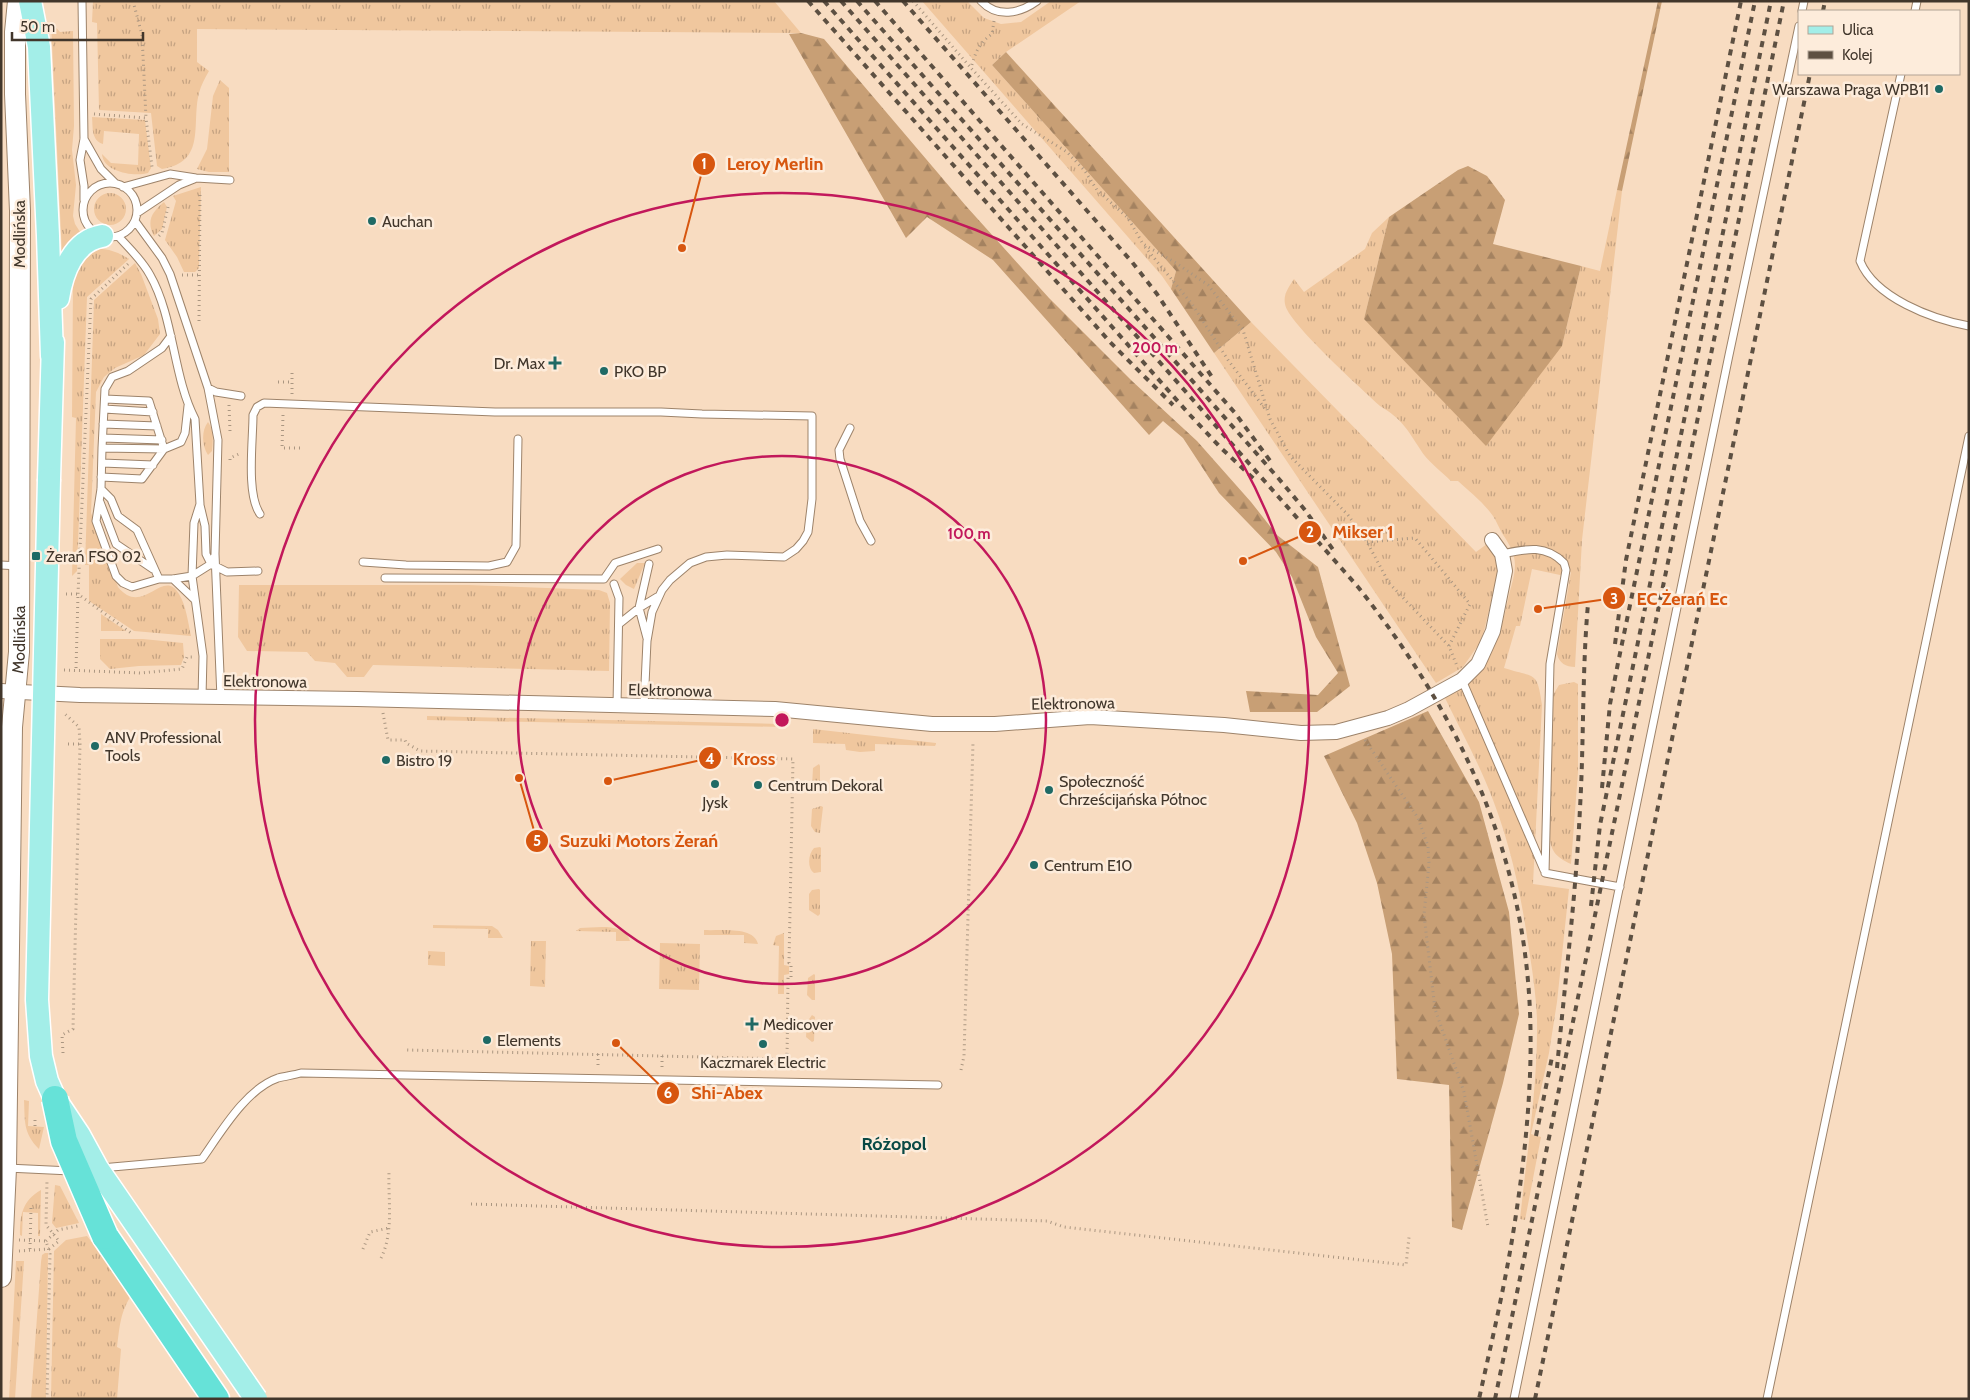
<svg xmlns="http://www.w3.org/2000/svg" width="1970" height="1400" font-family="Cabin,sans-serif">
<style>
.grass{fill:url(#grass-tufts)}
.forest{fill:url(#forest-firs)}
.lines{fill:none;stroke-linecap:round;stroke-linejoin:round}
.service-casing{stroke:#9d836a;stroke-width:9}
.minor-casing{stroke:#9d836a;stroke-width:16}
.secondary-casing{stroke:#9d836a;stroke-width:22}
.primary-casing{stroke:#fff;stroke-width:25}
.motorway-casing{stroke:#fff;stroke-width:29}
.path{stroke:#aa9681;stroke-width:3;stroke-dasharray:1 4;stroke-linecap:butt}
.service{stroke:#fff;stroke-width:7}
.minor{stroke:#fff;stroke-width:14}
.secondary{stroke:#fff;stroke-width:20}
.primary{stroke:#a3eee8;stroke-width:22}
.motorway{stroke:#66e2d8;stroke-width:26}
.rail{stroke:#5d5042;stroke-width:4;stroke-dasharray:6 6;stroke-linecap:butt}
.primary-bridge-casing{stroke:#fff;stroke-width:25;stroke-linecap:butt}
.motorway-bridge-casing{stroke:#fff;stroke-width:29;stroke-linecap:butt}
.primary-bridge{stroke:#a3eee8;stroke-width:22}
.motorway-bridge{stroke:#66e2d8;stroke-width:26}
.ring{fill:none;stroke:#c2185b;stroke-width:2.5}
.poi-dot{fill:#1f6a65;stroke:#fdecdb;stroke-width:2}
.labels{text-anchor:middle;stroke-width:5;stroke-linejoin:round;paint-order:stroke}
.poi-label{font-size:16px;fill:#41362b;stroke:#fdecdb;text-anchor:start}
.street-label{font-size:16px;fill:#41362b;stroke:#fdecdb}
.neighbourhood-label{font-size:18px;font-weight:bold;fill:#094945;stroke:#fdecdb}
.centre{fill:#c2185b;stroke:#fdecdb;stroke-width:2.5}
.ring-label{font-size:15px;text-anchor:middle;font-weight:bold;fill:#c2185b;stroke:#fdecdb;stroke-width:5;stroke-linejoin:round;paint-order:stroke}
.leader{fill:none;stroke:#d7560f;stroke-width:2}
.callout-dot{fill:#d7560f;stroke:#fdecdb;stroke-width:2}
.mark-label{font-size:15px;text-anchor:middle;font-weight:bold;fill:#fff}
.callout-label{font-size:18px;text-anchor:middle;font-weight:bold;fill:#d7560f;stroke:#fdecdb;stroke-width:5;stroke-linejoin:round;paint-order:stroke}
</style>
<defs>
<pattern id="grass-tufts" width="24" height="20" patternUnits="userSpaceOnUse" patternTransform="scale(1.25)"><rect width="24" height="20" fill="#f0c79e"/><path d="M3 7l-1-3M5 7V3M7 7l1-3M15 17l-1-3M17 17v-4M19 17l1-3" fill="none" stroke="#c4a281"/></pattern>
<pattern id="forest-firs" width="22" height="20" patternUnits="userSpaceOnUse" patternTransform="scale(1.25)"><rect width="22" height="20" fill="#c89f75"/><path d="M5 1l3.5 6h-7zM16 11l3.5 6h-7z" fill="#a48260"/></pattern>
</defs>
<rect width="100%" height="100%" fill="#f8dcc1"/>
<!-- grass -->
<path class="grass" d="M93 1H774L801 33 197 29V62L209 71C205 78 201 85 199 93 191 124 207 162 162 169L157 166 151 113 99 110 97 23 92 22Z
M922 1H967L984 18 1001 24 1021 22 1051 1H1081L1006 52 992 65 1176 271 1171 289 1162 276Z
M51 22 60 32 73 31 74 126 72 150 76 185 73 216 75 224 82 235 62 255Z
M220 80 229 88V172H209L197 169 207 149 213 96Z
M92 117 145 120 151 168 148 173C134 177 103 172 102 154L111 163 138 165 139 134 104 131 103 144C91 140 93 128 92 117Z
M201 187 199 268 195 272H184L177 257 165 240 176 201 173 196Z
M1617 190 1622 191 1582 540 1575 667C1566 667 1559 663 1557 654L1571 572 1564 570 1562 574 1560 575 1532 569 1520 626H1516L1504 668C1535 678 1537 670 1542 705L1533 884 1569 889 1557 1002 1549 1053 1531 1134 1541 1137 1525 1220 1520 1219C1527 1153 1538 1085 1537 1019 1536 994 1532 968 1528 943 1521 895 1511 847 1493 800 1480 765 1461 731 1445 698 1490 676 1499 641 1509 595 1512 583 1517 569 1514 557 1512 548 1507 541 1502 533 1499 528 1497 522 1493 516 1484 503 1470 492 1458 481H1451C1441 471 1427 461 1420 449 1407 429 1402 419 1380 406 1363 390 1287 322 1285 304 1283 294 1289 287 1294 279L1304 292 1365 249 1372 233 1389 217 1364 319 1562 346 1581 266 1600 271Z
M94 209a16 16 0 1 1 32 0a16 16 0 1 1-32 0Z
M164 202 167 207 162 229 154 236C146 221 152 212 164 202Z
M99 249C111 249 119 253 129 259L87 297 77 571 72 576 76 418 72 417 73 281C79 266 83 256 99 249Z
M135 263 141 274 158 319 160 334 144 355 115 368 104 377 96 392 91 513 118 587C143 618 163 566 179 594 186 605 188 622 191 636L134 631 89 601V565H85L94 300Z
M1251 322 1476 552 1487 544 1496 555 1498 572 1484 631 1479 644 1463 667 1436 683 1214 353Z
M208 422C214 430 213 441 212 451L208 455C202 446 201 431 208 422Z
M637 563H645L634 589 626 585 620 579Z
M239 585H469L599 590 607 593 610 603 609 671 373 665 364 677H347L335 663 315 661 307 652 247 651 238 637Z
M101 614 126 631H101Z
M100 639H143L183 643 184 657 181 665 139 666 110 669 100 659Z
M1574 682 1578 684V772L1571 864C1555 857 1550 850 1549 832L1553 695 1559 685Z
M427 716 781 724V727L427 720Z
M813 729 936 743V744L935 746 875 744V751L860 752 846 750 845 744 813 743Z
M819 764 820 766V791H816L812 786 813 768Z
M821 806 823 807 820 833 815 832 811 826 812 809Z
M820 847 821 848V872L814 873C807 868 808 854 814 848Z
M819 889 820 890V914L818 916 809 910V894L812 890Z
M433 925 492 926 498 930 503 938H488V929L433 928Z
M580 928C596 928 624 922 630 941H616V932L576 931Z
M704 930C720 931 754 926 758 944L744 943V935H704Z
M784 933V965L789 966V974L784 975V994H778L779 946 773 945 776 936Z
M531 941H546L545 987 530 986Z
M660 943 700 944 699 990 659 989Z
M428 951 445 952V966L428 965Z
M814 974 815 975V1000H812L807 995 808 978Z
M812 1015 815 1017 814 1041 812 1042 806 1037 807 1022Z
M24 1100 29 1101 28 1126 44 1127 39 1149C23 1133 25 1121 24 1100Z
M55 1185 60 1186 79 1223 56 1228 52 1223Z
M41 1190 40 1236H38V1213L23 1212 22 1236 20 1235C20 1215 22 1201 41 1190Z
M87 1236 132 1294C120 1313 120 1325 117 1347L121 1349 117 1399H51L54 1251 66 1240Z
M45 1253H48L46 1399H31L41 1262 42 1255Z
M16 1261H24L15 1399H9Z"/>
<!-- forest -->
<path class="forest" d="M1658 1H1662L1622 191 1617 190Z
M801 33 824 39 966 206 1049 298 1132 381 1197 441 1251 502 1277 535 1318 567 1350 686 1317 712H1250L1246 691 1318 695 1338 673 1316 637 1292 577 1276 552 1219 493 1183 438 1163 421 1149 435 993 260 927 217 906 238 789 34Z
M1006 52 1251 322 1214 353 1171 289 1176 271 992 65Z
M1468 166 1487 176 1505 200 1493 244 1581 266 1562 346 1486 446 1364 319 1389 217 1458 170Z
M1428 711 1479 802 1509 912 1519 1014 1503 1083 1462 1230 1452 1227 1449 1085 1397 1079 1392 954 1377 883 1357 823 1324 756Z"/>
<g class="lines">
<defs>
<path id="service" d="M82 1 84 139 80 160 84 186V200
M981 1C997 18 1019 14 1037 1
M1802 11 1804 1
M1915 11 1917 1
M1901 74 1860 261C1875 298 1932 319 1969 326
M84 139 101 169 115 183
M83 210a27 27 0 1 1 54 0a27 27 0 1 1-54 0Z
M123 187 170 174 196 178 230 180
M137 213 179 185 194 179
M135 221 162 258 170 274 208 388 218 440 215 554 221 698
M118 236C129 248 142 260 150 275 174 317 173 377 195 419L200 504 194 523 192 576 203 656 202 697
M208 388 216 392 241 396
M188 406 185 433 181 442 164 449 102 448 101 489 96 521 116 576 123 583 132 587 159 579H173L192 576 211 564 214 557
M104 409 153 412
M103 424 157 426
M850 428 839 450 840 459 860 521 871 541
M103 438 162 440
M102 448 105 389 112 377 128 371 162 348 171 336
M102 463 153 465
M101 477 142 479 164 449 149 401 105 399
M101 489 111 499 118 516 137 530 159 579
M100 502 116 544 153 569
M200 505 205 526 206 554 211 564 227 572 258 571
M260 514C246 494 253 441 253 415L257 407 264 403 495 412H661L702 414 812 416V499L808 532 803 541 796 549 784 557 727 555 706 557 690 563 670 580 662 590 652 612 647 641 644 706
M1502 554C1526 549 1545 544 1564 563L1566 570 1550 664 1545 873
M363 562 406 565 489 566 507 562 516 546 518 439
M1 565 19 566
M385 578 604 579 615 563 658 549
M173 579 195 600
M614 584 619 598 617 706
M619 624 639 608 657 597
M647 638 639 608 649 564
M1462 680 1544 870
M1545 873 1620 887
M7 1168 71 1171
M101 1168 202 1159C221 1132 246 1089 278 1078 286 1076 294 1075 301 1073L938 1085
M1514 1399 1729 355 1799 26
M1767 1399 1969 436"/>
<path id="minor" d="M1 691 80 695 357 699 775 709 932 724H995L1090 717 1224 725 1301 733 1336 732 1388 718 1409 709 1462 680 1478 664 1493 631 1505 571 1502 554 1492 540"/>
<g id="secondary">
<path id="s1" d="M1 1277 6 1168 12 727 19 652 20 211 15 94V32L18 1"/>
</g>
<path id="primary" d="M30 1 39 47 48 236 52 356
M58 298C62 273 73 241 102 236
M49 479 53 342"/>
<path id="motorway" d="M105 1236 216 1399"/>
</defs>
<!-- service casing -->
<use href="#service" class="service-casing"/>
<!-- minor casing -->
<use href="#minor" class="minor-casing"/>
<!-- secondary casing -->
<use href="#secondary" class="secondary-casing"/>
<!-- primary casing -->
<use href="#primary" class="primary-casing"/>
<!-- motorway casing -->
<use href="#motorway" class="motorway-casing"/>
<!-- path -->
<path class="path" d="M133 1 142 35 146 118
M913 1 971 68
M994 21 992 34C979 43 975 53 971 68L1022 124 1067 152 1085 171 1097 190 1128 218 1143 244 1176 263 1208 285 1243 330 1270 419 1290 456 1348 515 1367 542 1389 583 1449 646 1457 666
M94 114 146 118 152 167
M159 236 162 233 168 207
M1145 247 1192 304 1228 360 1266 410
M128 264 91 299 78 594 131 633
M182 275H200
M199 321 200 194
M278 382H292
M292 394V373
M229 405 230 431
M283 415 282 448H300
M230 460V458L241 453
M1367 542 1415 538 1470 604 1449 646
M66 594H78L76 669
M64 670 141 673 182 669 187 657H192
M383 713 388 740H405L406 743 420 751 793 759 789 963 791 964V977H788L787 1059 407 1050
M1365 740 1418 818 1428 846 1429 863 1424 915 1435 1009 1464 1092 1488 1227
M68 744H80
M63 1053 62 1035 73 1029 80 744 79 727 65 714V711
M598 1065V1054
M662 1067V1056
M725 1068V1057
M757 1068 758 1058
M961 1070 964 1056 973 742
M35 1126V1118
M471 1204 1047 1221 1064 1227 1406 1265 1409 1237
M19 1240 46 1241 50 1254 47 1399
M46 1241 58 1230 78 1226
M30 1249 31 1208
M363 1249 370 1232 389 1228
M19 1251 49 1249 59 1241 46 1225 47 1180
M381 1258C394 1232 388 1201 389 1172"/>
<!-- service -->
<use href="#service" class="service"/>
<!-- minor -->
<use href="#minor" class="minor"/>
<!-- secondary -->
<use href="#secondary" class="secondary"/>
<!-- primary -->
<use href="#primary" class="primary"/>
<!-- motorway -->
<use href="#motorway" class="motorway"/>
<!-- rail -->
<path class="rail" d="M808 1 1110 342 1173 405
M824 1 1190 415 1220 447 1254 479
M841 1 1358 587C1450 703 1515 831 1528 981 1535 1060 1527 1143 1515 1221 1506 1281 1492 1340 1479 1399
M857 1 1279 479 1305 510 1334 551
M875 1 1235 413 1271 462
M903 1 1132 262 1157 294 1214 380
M1823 11 1825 1
M1615 644 1626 560 1741 1
M1602 788 1610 704 1618 663 1755 1
M1591 906 1600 825 1771 1
M1557 1068C1565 981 1576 895 1580 808 1584 740 1582 672 1588 604
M1536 1136 1552 1057
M1495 1399 1784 1
M1535 1399 1810 74"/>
<defs>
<path id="primary-bridge" d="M49 479 37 1000 41 1056 47 1081 55 1099 79 1135 97 1168 256 1399"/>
<path id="motorway-bridge" d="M55 1099 64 1141 105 1236"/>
</defs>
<!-- primary-bridge casing -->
<use href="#primary-bridge" class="primary-bridge-casing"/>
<!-- motorway-bridge casing -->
<use href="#motorway-bridge" class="motorway-bridge-casing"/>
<!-- primary-bridge -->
<use href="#primary-bridge" class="primary-bridge"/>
<!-- motorway-bridge -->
<use href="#motorway-bridge" class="motorway-bridge"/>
</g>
<!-- distance rings -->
<g class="ring">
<circle cx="782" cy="720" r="264"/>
<circle cx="782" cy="720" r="527"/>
</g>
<!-- markers -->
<g class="poi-dot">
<circle cx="1939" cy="89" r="5"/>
<circle cx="372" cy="221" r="5"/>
<path d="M552.5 355.5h5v5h5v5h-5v5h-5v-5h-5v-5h5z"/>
<circle cx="604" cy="371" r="5"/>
<rect x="31" y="551" width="10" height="10" rx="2.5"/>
<circle cx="95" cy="746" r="5"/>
<circle cx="386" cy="760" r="5"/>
<circle cx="715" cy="784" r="5"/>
<circle cx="758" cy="785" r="5"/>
<circle cx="1049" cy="790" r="5"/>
<circle cx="1034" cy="865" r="5"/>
<path d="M749.5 1016.5h5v5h5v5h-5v5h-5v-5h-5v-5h5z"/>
<circle cx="487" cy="1040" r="5"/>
<circle cx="763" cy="1044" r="5"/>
</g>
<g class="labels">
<!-- poi labels -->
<g class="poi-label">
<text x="1929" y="95" text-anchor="end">Warszawa Praga WPB11</text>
<text x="382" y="227">Auchan</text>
<text x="545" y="369" text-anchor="end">Dr. Max</text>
<text x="614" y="377">PKO BP</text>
<text x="46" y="562">Żerań FSO 02</text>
<text x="105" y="743">ANV Professional<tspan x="105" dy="18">Tools</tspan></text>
<text x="396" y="766">Bistro 19</text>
<text x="1059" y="787">Społeczność<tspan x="1059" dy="18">Chrześcijańska Północ</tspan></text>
<text x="768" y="791">Centrum Dekoral</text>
<text x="715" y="808" text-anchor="middle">Jysk</text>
<text x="1044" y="871">Centrum E10</text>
<text x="763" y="1030">Medicover</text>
<text x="497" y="1046">Elements</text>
<text x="763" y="1068" text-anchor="middle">Kaczmarek Electric</text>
</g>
<!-- street labels -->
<g class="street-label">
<text transform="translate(19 234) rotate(-90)" y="6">Modlińska</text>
<text dy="6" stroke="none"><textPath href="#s1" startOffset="638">Modlińska</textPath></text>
<text transform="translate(265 681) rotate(1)" y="6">Elektronowa</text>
<text transform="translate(670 690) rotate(1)" y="6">Elektronowa</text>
<text transform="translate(1073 703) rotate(-1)" y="6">Elektronowa</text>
</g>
<!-- neighbourhood labels -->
<g class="neighbourhood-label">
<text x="894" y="1150">Różopol</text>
</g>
</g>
<circle cx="782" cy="720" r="8" class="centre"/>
<g class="ring-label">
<text x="1155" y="353">200 m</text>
<text x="969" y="539">100 m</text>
</g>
<!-- callouts -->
<path class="leader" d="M682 248L704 164M1243 561L1310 532M1538 609L1614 598M608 781L710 758M519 778L537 841M616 1043L668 1093"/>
<g class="callout-dot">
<circle cx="682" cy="248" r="5"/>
<circle cx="1243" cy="561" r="5"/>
<circle cx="1538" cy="609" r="5"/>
<circle cx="608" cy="781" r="5"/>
<circle cx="519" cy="778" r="5"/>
<circle cx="616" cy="1043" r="5"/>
<circle cx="704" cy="164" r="12"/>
<circle cx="1310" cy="532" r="12"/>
<circle cx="1614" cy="598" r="12"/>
<circle cx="710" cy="758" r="12"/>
<circle cx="537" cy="841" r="12"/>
<circle cx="668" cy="1093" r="12"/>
</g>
<g class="mark-label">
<text x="704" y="169">1</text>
<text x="1310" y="537">2</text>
<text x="1614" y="604">3</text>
<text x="710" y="764">4</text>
<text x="537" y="846">5</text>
<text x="668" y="1098">6</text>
</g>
<g class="callout-label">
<text x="775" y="170">Leroy Merlin</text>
<text x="1363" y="538">Mikser 1</text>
<text x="1682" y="605">EC Żerań Ec</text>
<text x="754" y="765">Kross</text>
<text x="639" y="847">Suzuki Motors Żerań</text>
<text x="727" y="1099">Shi-Abex</text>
</g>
<!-- border -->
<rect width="1970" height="1400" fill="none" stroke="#41362b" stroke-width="5"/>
<!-- legend -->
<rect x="1798" y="10" width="162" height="65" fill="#fdecdb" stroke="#b2a395"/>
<rect x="1808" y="26" width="25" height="8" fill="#a3eee8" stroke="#b2a395"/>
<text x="1842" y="35" font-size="15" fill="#41362b">Ulica</text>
<rect x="1808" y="51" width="25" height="8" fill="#5d5042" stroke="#b2a395"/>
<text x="1842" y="60" font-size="15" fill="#41362b">Kolej</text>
<!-- scale -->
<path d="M12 32v8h131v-8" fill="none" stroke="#41362b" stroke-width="2.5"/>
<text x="20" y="32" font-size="15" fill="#41362b" stroke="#fdecdb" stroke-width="4" paint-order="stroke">50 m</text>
</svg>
